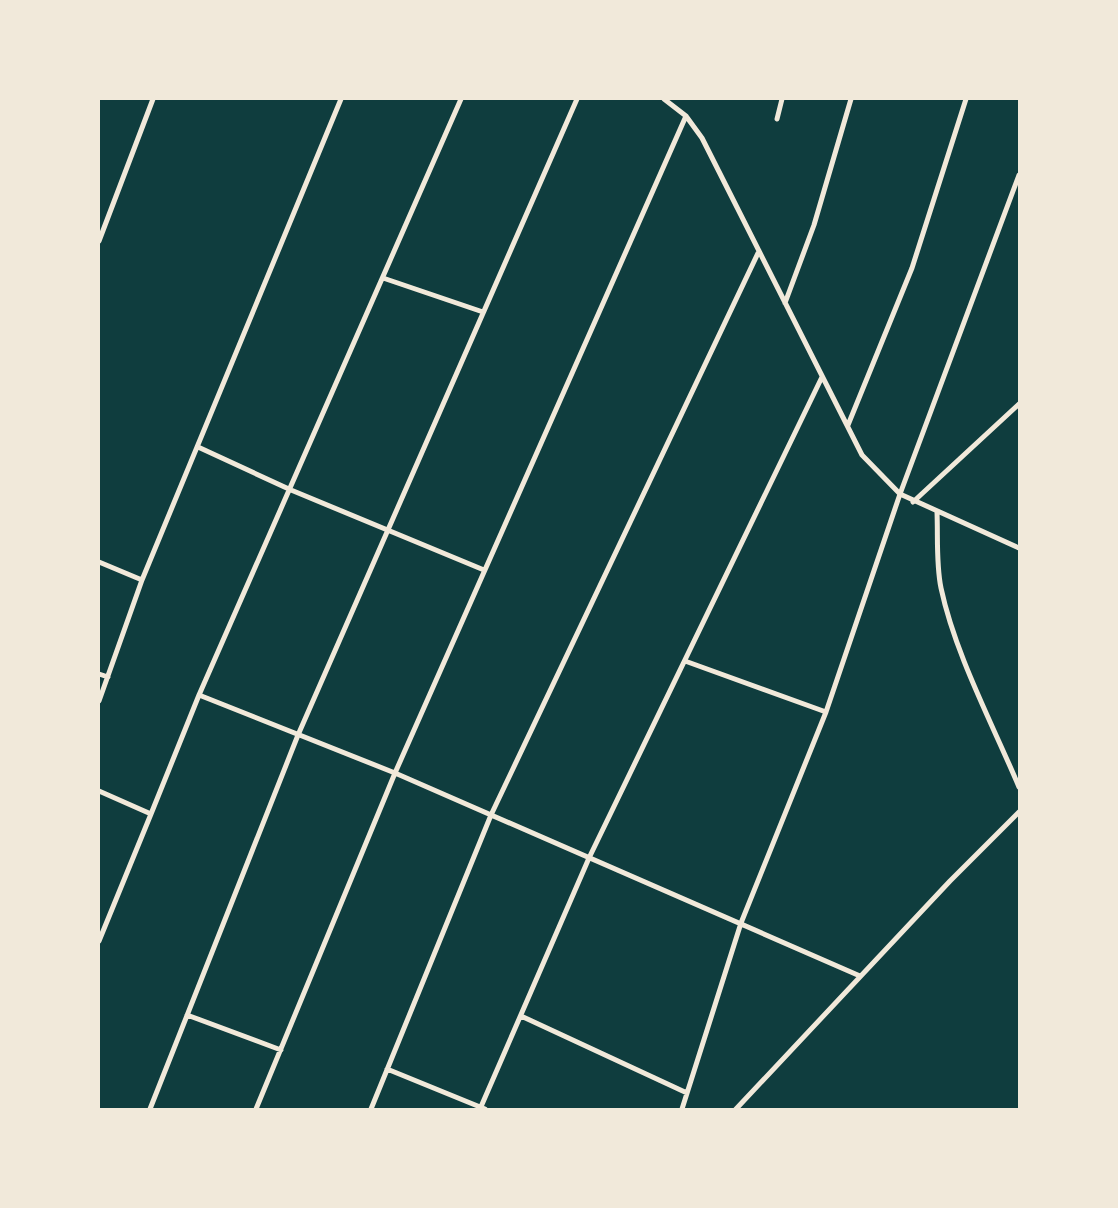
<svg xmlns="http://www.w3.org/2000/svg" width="1118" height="1208" font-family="'Sofia Sans Condensed',sans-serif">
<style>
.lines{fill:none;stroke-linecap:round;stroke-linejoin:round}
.minor{stroke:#f1e9da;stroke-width:5}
</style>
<rect width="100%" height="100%" fill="#0f3d3e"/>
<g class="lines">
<!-- minor -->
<path class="minor" d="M664 99 686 116 702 138 862 455 900 494 1019 548
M777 119 782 99
M99 241 153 99
M383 278 483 312
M785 303 814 225 851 99
M848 425 912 268 966 99
M198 447 291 490 484 570
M913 502 1019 404
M937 512C938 537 936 564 941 588 955 654 993 725 1019 787
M99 562 142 580
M685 661 826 712
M99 674 108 677
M199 695 395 773 860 976
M99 701 142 580 341 99
M99 791 151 814 99 941
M151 814 199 695 461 99
M187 1015 281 1050
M521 1016 687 1093
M387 1069 485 1109
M150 1109 298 735 577 99
M256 1109 395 773 686 116
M371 1109 491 815 759 251
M480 1109 589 858 822 377
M682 1109 741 923 826 712 900 494 1019 175
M736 1109 950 881 1019 812"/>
</g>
<!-- border -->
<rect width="1118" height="1208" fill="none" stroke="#f1e9da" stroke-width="200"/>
</svg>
